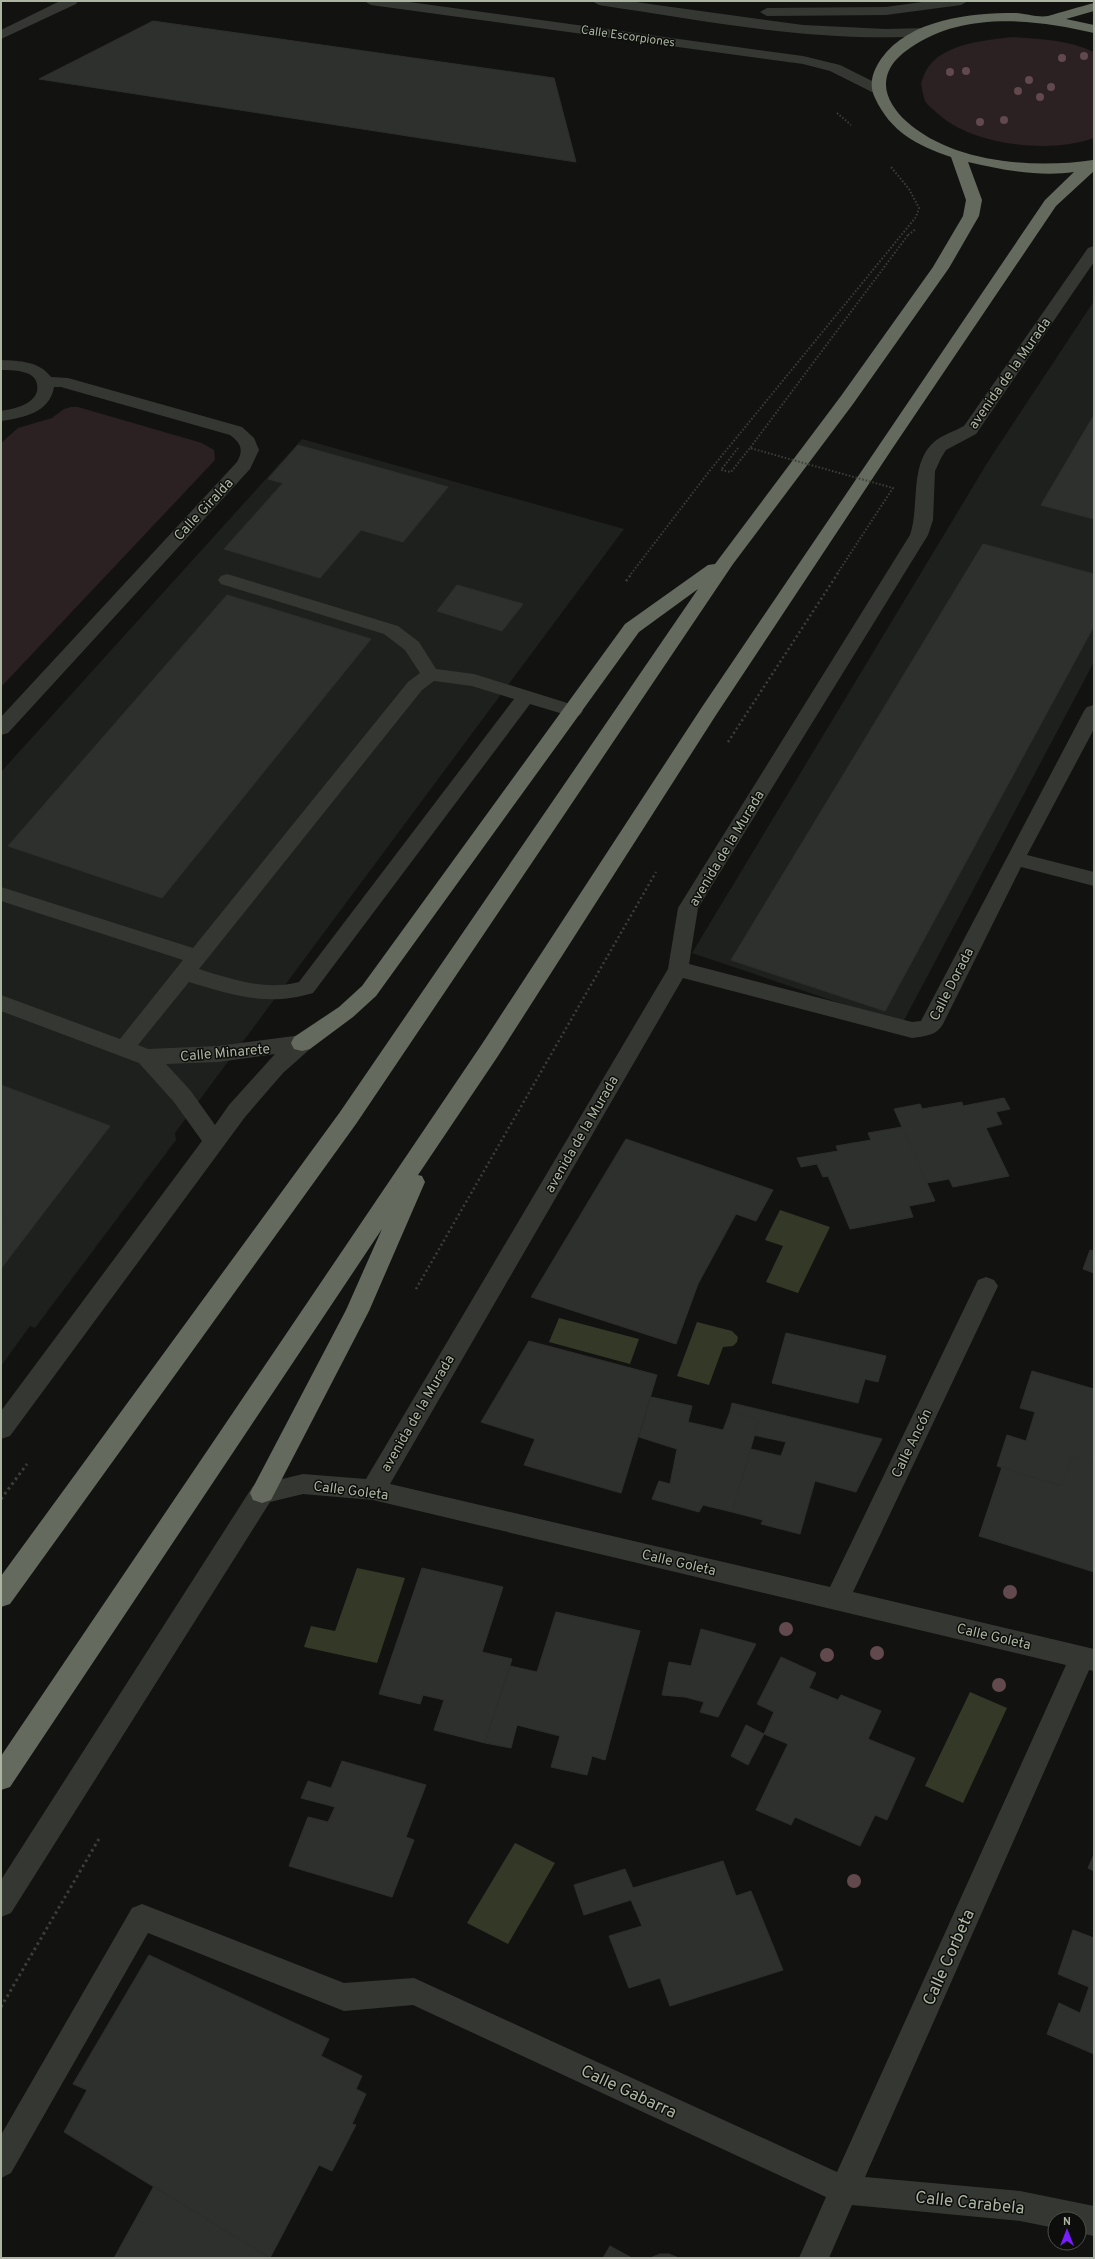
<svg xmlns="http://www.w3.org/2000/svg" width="1095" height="2259" font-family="Overpass,sans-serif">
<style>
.built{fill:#1e201d}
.green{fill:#2b2022}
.water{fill:#343826}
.building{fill:#2d302c;stroke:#2c2f2b}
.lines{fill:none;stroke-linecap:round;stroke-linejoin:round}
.path-far2{stroke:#3c3f38;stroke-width:2;stroke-dasharray:1.5 2;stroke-linecap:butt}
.path-far1{stroke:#3c3f38;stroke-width:2.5;stroke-dasharray:2 3;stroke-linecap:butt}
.path{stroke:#3c3f38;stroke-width:3;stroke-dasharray:2.5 3.5;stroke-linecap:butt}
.minor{fill:#353832;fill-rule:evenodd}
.highway{fill:#646a5d;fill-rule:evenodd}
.path-bridge-far1{stroke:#3c3f38;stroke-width:2;stroke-dasharray:1.5 2;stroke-linecap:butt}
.path-bridge{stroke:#3c3f38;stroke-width:2.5;stroke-dasharray:2 3;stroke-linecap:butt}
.tree{fill:#61494d}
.labels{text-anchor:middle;stroke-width:3;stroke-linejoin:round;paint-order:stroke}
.far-street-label{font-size:12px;fill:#acb5a1;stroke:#0d0e0c}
.street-label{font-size:14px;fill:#acb5a1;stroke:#0d0e0c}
.near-street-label{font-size:17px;fill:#acb5a1;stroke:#0d0e0c}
</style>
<rect width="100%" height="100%" fill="#121311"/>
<!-- built -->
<path class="built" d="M1094 301V662L902 1024 692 953 989 460Z
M302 439 624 529 175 1133 176 1140 35 1328 30 1326 1 1366V772Z"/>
<!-- green -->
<path class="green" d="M1013 37C1041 39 1069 40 1094 52V138C1050 154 971 146 936 112 933 109 927 105 925 101 923 95 922 89 921 83 923 78 925 71 929 66 946 43 988 40 1013 37Z
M71 407H78L202 443 214 450 215 460 1 687V443L18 428 52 418 64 409Z"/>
<!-- water -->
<path class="water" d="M780 1210 830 1227 798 1293 766 1282 783 1246 765 1240Z
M559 1318 639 1339 630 1364 549 1342Z
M697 1322 732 1331 738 1337 737 1342 733 1346 723 1347 709 1385 677 1376Z
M357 1568 405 1578 377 1663 304 1647 311 1626 335 1631Z
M970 1692 1007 1708 963 1803 925 1786Z
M515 1843 555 1863 508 1944 467 1923Z"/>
<!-- building -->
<path class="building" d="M153 21 554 78 576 162 39 79Z
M1094 415V519L1041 505Z
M298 445 448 487 403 542 361 530 320 578 224 549 283 483 268 479Z
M983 544 1094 574V626L885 1011 731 960Z
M457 585 523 604 502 631 437 611Z
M227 595 371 639 162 898 8 846Z
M1 1085 110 1126 15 1250 1 1206Z
M1004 1098 1010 1109 996 1112 1002 1124 986 1128 1009 1176 953 1187 949 1179 927 1183 894 1109 920 1104 922 1109 962 1102 963 1106Z
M902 1127 935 1201 909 1206 913 1217 850 1229 828 1176 823 1177 817 1164 801 1167 797 1158 838 1151 836 1146 871 1140 868 1133Z
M626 1139 773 1190 756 1221 736 1214 698 1284 676 1344 531 1297Z
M1 1206 15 1250 1 1269Z
M1090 1250 1094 1251V1273L1083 1269Z
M786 1333 886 1356 878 1382 865 1379 858 1403 772 1383Z
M529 1341 657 1375 621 1493 524 1465 535 1439 481 1422Z
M1032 1371 1094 1389V1464L1071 1457 1061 1486 997 1466 1007 1435 1026 1441 1035 1412 1020 1408Z
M651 1397 692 1406 688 1422 723 1430 730 1412 759 1420 732 1512 703 1505 699 1512 652 1499 659 1481 670 1484 677 1449 639 1437Z
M732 1403 882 1439 856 1492 815 1481 800 1534 761 1524 763 1520 732 1512 751 1449 781 1456 786 1442 753 1435 759 1420 730 1412Z
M1071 1457 1094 1464V1572L979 1536 1002 1467 1061 1486Z
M422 1568 503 1587 482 1652 512 1659 485 1743 434 1730 444 1700 423 1695 420 1704 379 1694Z
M556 1612 640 1631 605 1760 592 1756 587 1775 551 1767 560 1736 517 1725 511 1748 485 1743 510 1666 537 1672Z
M701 1629 756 1644 718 1717 700 1712 704 1702 685 1697 662 1695 669 1662 691 1666Z
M781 1657 816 1673 809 1688 838 1700 841 1695 881 1711 868 1739 915 1758 887 1820 875 1815 860 1846 795 1817 791 1825 756 1810 788 1744 764 1734 774 1712 757 1704Z
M746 1725 764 1734 748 1765 731 1756Z
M342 1761 426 1785 406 1837 414 1840 392 1897 289 1866 308 1817 328 1822 335 1807 301 1798 308 1781 331 1788Z
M1094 1854V1871L1088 1868Z
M723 1861 736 1896 751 1891 783 1970 670 2006 660 1978 629 1988 609 1936 642 1926 631 1900 584 1915 574 1885 625 1869 633 1888Z
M1073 1930 1094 1938V2054L1047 2034 1059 2003 1080 2013 1089 1987 1058 1974Z
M149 1955 329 2039 321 2056 362 2076 356 2089 366 2094 352 2124 356 2125 332 2171 319 2165 270 2258 64 2132 87 2090 73 2084Z
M154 2186 270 2258H114Z
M610 2246 632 2258H603Z
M660 2254H669L679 2258H650Z"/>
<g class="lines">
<!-- path-far2 -->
<path class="path-far2" d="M837 113 851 125
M908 235 916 229
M738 448 721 470 731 472 750 448
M631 574 711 469 916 217 919 208 909 189 891 167"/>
<!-- path-far1 -->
<path class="path-far1" d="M626 581 632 573
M416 1289 656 872"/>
<!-- path -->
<path class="path" d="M1 1499 27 1464
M1 2007 100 1837"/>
<!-- minor -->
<path class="minor" d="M60 1H78L76 4 1 39V30Z
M364 1H402L803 56 840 65 884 87 886 90 879 94 874 93 830 71 803 64 371 5Z
M592 1H628L803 25 886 29 927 28 934 32C929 40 911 37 903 37 801 40 699 20 599 5Z
M929 1H968L961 5 886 15 767 16 760 12 767 8 886 7Z
M1094 246V262L976 434 946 450 941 458 935 471 933 520 928 535 698 908 689 964 912 1022 921 1021 1084 711 1087 707 1094 705V729L1027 855 1094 872V886L1021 867 943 1024C936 1036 925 1036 912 1038L683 978 390 1484 830 1587 978 1280 986 1277 994 1280 998 1286 853 1592 1094 1649V1671L1089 1670 865 2177 1020 2191 1094 2206V2236L1079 2233V2219H1055V2228L1020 2221 852 2205 829 2258H799L826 2197 413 2005 344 2011 148 1933 11 2173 1 2178V2135L132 1908 142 1904 344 1983 414 1978 837 2172 1066 1665 373 1500 303 1494 270 1502 11 1913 1 1917V1880L253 1486 303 1474 366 1479 668 969 678 908 910 535C920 506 909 464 934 442 942 435 955 431 964 426L1088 248Z
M1 360C20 361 39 361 51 377L68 378 242 427 254 438 259 450 250 469 8 733 1 735V717L237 462C244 450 241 443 230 435L61 387H54C50 413 22 418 1 421V411C15 409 41 403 37 384 36 379 33 376 29 374 20 370 10 370 1 370Z
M227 574 398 626 419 642 436 669 474 674 580 707 583 711 580 715 573 717 530 704 313 993C267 1007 233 995 189 982L138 1045 148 1049 218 1046 302 1035 310 1037 313 1043 310 1049 283 1073 245 1117 10 1436 1 1439V1411L202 1141 174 1102 139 1063 1 1011V995L120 1039 183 960 1 901V887L193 948 408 682 420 673 405 650 384 634 221 584 218 580 221 576ZM434 681 472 686 514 699 299 982C265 991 231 979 199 969L422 690ZM275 1054 229 1105 215 1125 190 1090 166 1064 218 1062Z"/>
<!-- highway -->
<path class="highway" d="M1094 3V11L1066 19 1094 25V33C1034 19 963 11 910 48 897 57 886 68 886 85 886 98 896 112 906 121 952 163 1034 169 1093 160L1094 171 1056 206 892 449 716 715 498 1056 418 1175 422 1176 425 1182 369 1311 271 1500 262 1503 253 1500 250 1493 346 1310 382 1229 10 1787 1 1790V1756L482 1044 702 707 1045 200 1074 172C1040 177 1002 170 968 162L982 200 979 216 949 268 853 404 733 564 356 1124 10 1604 1 1607V1576L340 1112 698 589 639 632 376 996 353 1017 310 1049 302 1051 294 1049 291 1043 294 1037 339 1007 362 986 625 624 708 565 715 564 841 396 933 267 963 216 966 200 951 157C916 145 891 132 875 98 868 84 873 71 881 59 909 19 971 13 1015 13 1024 13 1038 18 1048 16 1062 12 1079 7 1094 3Z"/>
<!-- path-bridge-far1 -->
<path class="path-bridge-far1" d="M837 574 893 488 750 448 908 235"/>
<!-- path-bridge -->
<path class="path-bridge" d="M728 742 838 573"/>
</g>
<!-- trees -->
<g class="tree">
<circle cx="1084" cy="56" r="4"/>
<circle cx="1062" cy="58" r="4"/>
<circle cx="966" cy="71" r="4"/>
<circle cx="950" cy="72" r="4"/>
<circle cx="1029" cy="80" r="4"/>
<circle cx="1051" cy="87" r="4"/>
<circle cx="1018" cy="91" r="4"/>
<circle cx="1040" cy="97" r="4"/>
<circle cx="1004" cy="120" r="4"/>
<circle cx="980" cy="122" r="4"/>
<circle cx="1010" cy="1592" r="7"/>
<circle cx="786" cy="1629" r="7"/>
<circle cx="877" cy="1653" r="7"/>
<circle cx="827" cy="1655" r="7"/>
<circle cx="999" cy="1685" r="7"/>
<circle cx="854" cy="1881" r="7"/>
</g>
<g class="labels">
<!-- far-street labels -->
<g class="far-street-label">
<text transform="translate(628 36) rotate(8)" y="4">Calle Escorpiones</text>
</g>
<!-- street labels -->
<g class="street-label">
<text transform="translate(1009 373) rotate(-55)" y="5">avenida de la Murada</text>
<text transform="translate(203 509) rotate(-47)" y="5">Calle Giralda</text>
<text transform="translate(726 848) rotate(-59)" y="5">avenida de la Murada</text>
<text transform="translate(951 984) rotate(-63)" y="5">Calle Dorada</text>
<text transform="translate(225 1052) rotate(-5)" y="5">Calle Minarete</text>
<text transform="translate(581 1134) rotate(-60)" y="5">avenida de la Murada</text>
<text transform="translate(417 1413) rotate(-60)" y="5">avenida de la Murada</text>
<text transform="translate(911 1443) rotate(-64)" y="5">Calle Ancón</text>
<text transform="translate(351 1490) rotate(7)" y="5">Calle Goleta</text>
<text transform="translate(679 1562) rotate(13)" y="5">Calle Goleta</text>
<text transform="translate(994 1636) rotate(13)" y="5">Calle Goleta</text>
</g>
<!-- near-street labels -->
<g class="near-street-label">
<text transform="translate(948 1957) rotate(-66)" y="6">Calle Corbeta</text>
<text transform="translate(629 2091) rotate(25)" y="6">Calle Gabarra</text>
<text transform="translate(970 2202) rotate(6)" y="6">Calle Carabela</text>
</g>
</g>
<!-- border -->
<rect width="1095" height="2259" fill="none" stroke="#acb5a1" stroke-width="4"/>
<!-- north arrow -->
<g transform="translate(1067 2231)"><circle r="19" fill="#0d0e0c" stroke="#4d5148"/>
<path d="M0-3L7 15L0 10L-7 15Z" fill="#791dff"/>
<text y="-6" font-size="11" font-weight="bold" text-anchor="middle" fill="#acb5a1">N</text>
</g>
</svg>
